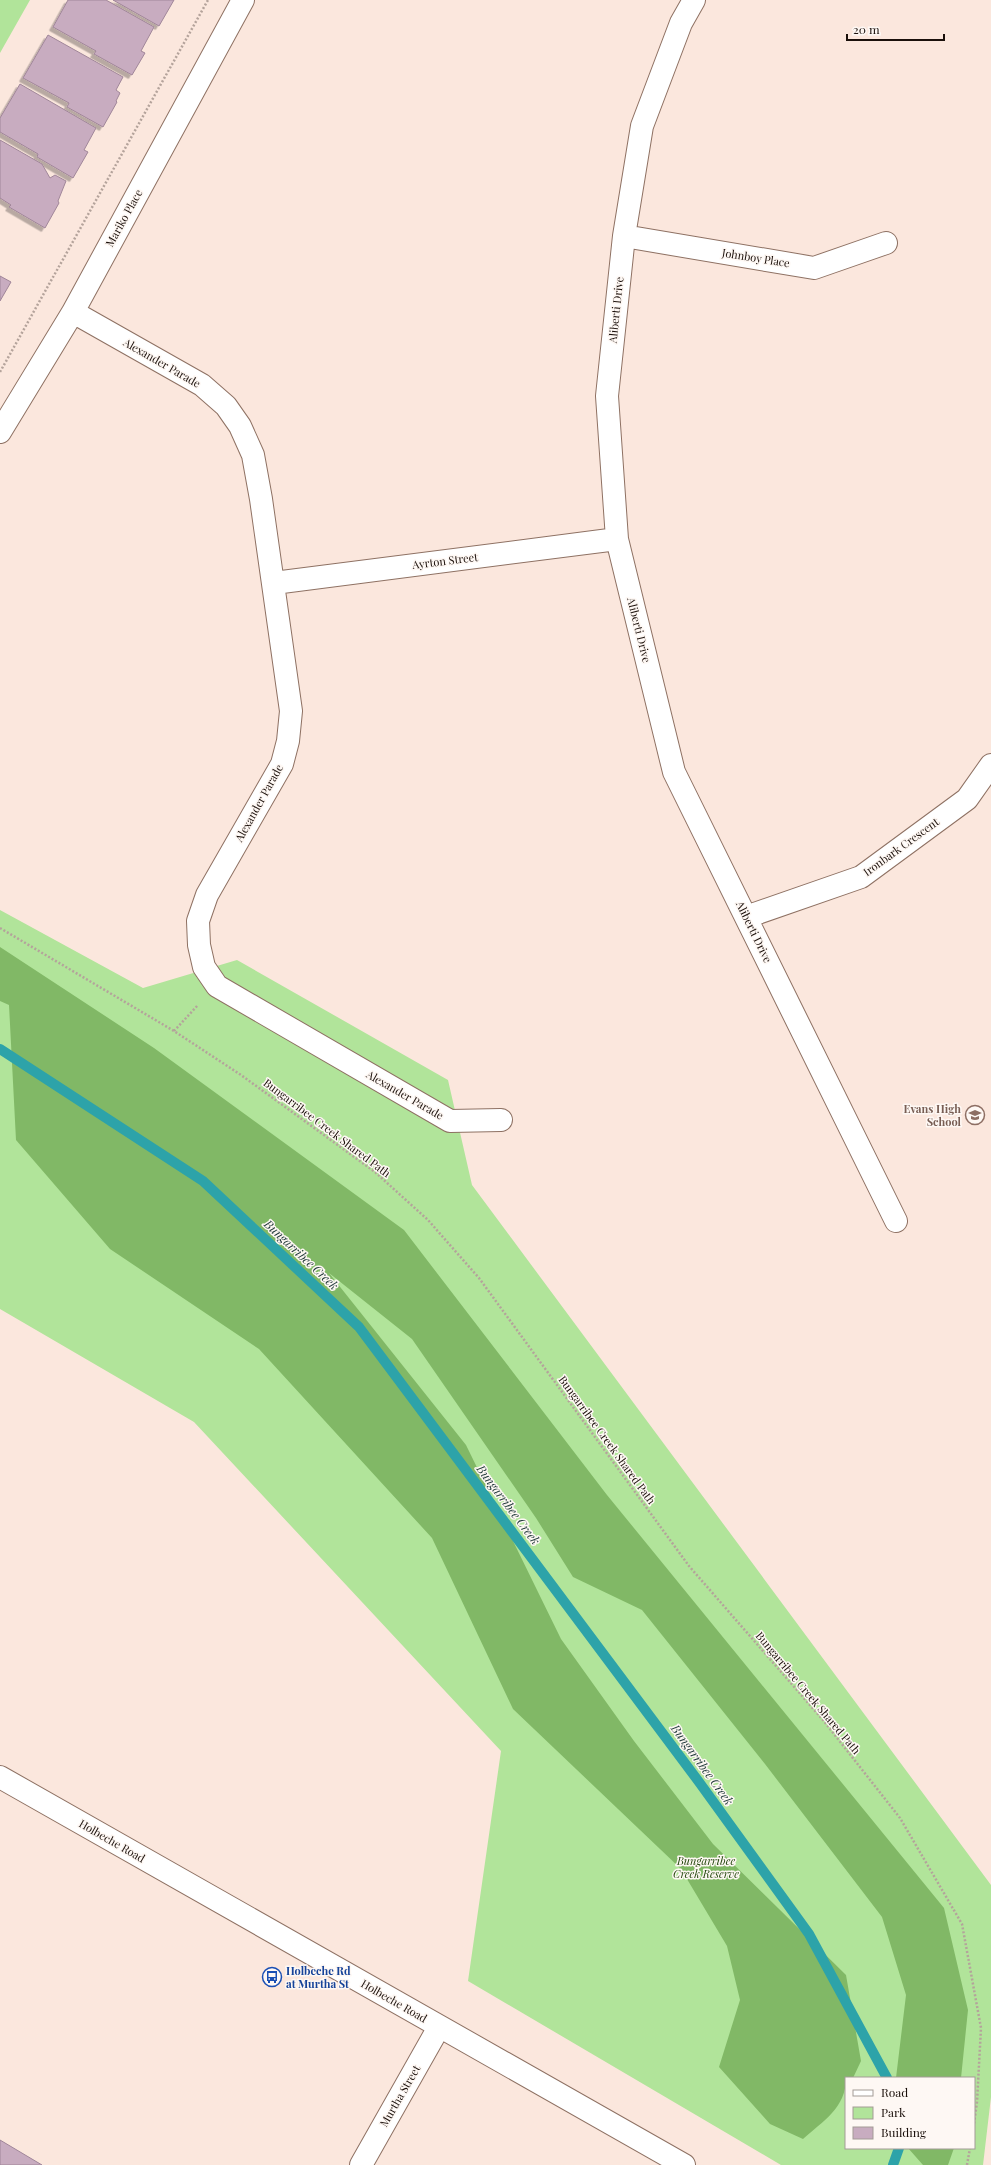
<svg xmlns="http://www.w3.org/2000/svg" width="991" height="2165" font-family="'Playfair Display',serif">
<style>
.green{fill:#b1e49a;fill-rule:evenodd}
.forest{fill:#81b866}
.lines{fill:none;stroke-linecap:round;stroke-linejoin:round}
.stream{stroke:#2da3a9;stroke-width:10}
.building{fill:#c8acc0;stroke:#a08699;filter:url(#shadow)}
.minor-casing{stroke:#8e7163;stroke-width:24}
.tertiary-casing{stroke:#8e7163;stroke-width:24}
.path{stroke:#b4a39b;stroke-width:2.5;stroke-dasharray:2 2;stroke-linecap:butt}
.minor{stroke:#fff;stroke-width:22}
.tertiary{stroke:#fff;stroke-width:22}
.labels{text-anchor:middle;stroke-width:3;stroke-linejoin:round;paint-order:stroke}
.street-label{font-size:11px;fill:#1a0f0a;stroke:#fef8f4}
.education-label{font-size:11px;font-weight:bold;fill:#785e54;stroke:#fef8f4;text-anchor:end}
.park-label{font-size:11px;font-style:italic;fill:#23460d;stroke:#fef8f4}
.transit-label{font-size:11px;font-weight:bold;fill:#164399;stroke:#fef8f4;text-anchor:start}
.water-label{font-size:12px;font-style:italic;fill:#1b3435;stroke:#fef8f4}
</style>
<defs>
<filter id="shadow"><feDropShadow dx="-3.5" dy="3.5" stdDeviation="0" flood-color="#0004"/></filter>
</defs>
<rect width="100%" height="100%" fill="#fbe7dd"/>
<!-- green -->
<path class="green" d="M0 0H30L0 53Z
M0 910 143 988 237 960 448 1080 472 1185 991 1885V2097L983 2165H781L468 1981 501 1751 194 1422 0 1309ZM846 2078H974V2148H846Z"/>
<!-- forest -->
<path class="forest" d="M0 947 154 1048 404 1230 607 1495 944 1908 968 2010 961 2078H896L906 1995 882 1917 765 1764 642 1610 573 1577 536 1518 412 1339 329 1273 466 1445 561 1639 634 1741 713 1844 846 1975 861 2061 853 2078H846C846 2108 823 2121 803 2139L770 2124 719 2067 740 2000 727 1946 681 1869 513 1709 432 1538 259 1349 110 1249 16 1140 9 1005 0 1001Z
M908 2148H954L948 2165H923Z"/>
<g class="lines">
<!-- stream -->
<path class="stream" d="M0 1049 203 1181 359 1327 699 1782 809 1934 887 2078
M893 2165 899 2148"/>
</g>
<!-- building -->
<path class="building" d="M68 0H106L154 27 141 51 145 53 132 75 94 54 96 51 53 27Z
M113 0H174L159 26Z
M48 35 123 77 116 90 120 93 116 101 117 102 103 127 67 107 69 103 23 78Z
M20 84 96 128 84 150 88 152 73 178 37 157 38 154 0 132V118Z
M0 140 42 164 50 178 55 175 66 181 58 201 59 203 45 228 9 207 11 205 0 198Z
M0 276 11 282 0 301Z
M0 2140 42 2165H0Z"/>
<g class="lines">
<defs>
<path id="minor" d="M694 0 681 23 642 126 624 236 607 396 617 539 674 772 896 1221
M624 236 814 268 886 243
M73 312 202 385 226 406 240 426 253 455 261 499 291 711 288 741 282 764 207 895 198 921 199 945 204 967 217 986 450 1121 501 1120
M0 432 73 312 243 0
M274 583 617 539
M746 917 861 877 967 799 991 765
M361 2165 439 2027"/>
<path id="tertiary" d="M0 1777 684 2165"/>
</defs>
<!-- minor casing -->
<use href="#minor" class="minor-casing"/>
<!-- tertiary casing -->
<use href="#tertiary" class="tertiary-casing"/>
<!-- path -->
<path class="path" d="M0 372 208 0
M0 928 174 1031 241 1075 375 1172 428 1220 479 1278 689 1566 823 1720 900 1818 962 1924 981 2028 977 2102 974 2124
M174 1031 198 1005
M967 2165 970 2148"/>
<!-- minor -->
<use href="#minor" class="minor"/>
<!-- tertiary -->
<use href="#tertiary" class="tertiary"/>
</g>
<!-- icons -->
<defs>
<symbol id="school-ring" viewBox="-11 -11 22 22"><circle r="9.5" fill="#fef8f4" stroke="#8d6e63" stroke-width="1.5"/><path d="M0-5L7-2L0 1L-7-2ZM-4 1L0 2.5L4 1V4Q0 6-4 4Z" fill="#8d6e63"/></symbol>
<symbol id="bus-ring" viewBox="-11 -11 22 22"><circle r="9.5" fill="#fef8f4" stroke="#1a4fb4" stroke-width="1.5"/><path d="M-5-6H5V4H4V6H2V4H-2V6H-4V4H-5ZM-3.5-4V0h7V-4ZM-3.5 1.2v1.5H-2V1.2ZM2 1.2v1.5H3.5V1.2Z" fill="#1a4fb4"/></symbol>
</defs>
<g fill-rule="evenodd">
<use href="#school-ring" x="964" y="1104" width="22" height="22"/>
<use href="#bus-ring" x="261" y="1966" width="22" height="22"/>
</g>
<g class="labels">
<!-- street labels -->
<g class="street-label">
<text transform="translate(124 218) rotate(-61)" y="4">Mariko Place</text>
<text transform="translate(756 258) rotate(9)" y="4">Johnboy Place</text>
<text transform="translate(616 310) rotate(-84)" y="4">Aliberti Drive</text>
<text transform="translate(162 363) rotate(30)" y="4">Alexander Parade</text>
<text transform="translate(445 561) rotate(-7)" y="4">Ayrton Street</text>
<text transform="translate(639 630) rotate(76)" y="4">Aliberti Drive</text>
<text transform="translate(259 803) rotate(-61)" y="4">Alexander Parade</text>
<text transform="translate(901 847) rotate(-36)" y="4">Ironbark Crescent</text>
<text transform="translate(754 932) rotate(64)" y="4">Aliberti Drive</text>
<text transform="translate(405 1095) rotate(30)" y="4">Alexander Parade</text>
<text transform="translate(327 1128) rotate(37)" y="4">Bungarribee Creek Shared Path</text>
<text transform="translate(607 1440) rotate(54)" y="4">Bungarribee Creek Shared Path</text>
<text transform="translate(808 1693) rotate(50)" y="4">Bungarribee Creek Shared Path</text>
<text transform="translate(112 1841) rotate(30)" y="4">Holbeche Road</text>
<text transform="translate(394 2001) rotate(30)" y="4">Holbeche Road</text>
<text transform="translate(400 2096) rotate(-60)" y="4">Murtha Street</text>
</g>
<!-- education labels -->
<g class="education-label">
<text x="961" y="1113">Evans High<tspan x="961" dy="13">School</tspan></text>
</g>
<!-- park labels -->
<g class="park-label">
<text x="706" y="1865">Bungarribee<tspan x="706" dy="13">Creek Reserve</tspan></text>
</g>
<!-- transit labels -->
<g class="transit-label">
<text x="286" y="1975">Holbeche Rd<tspan x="286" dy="13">at Murtha St</tspan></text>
</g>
<!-- water labels -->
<g class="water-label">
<text transform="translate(301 1255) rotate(43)" y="4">Bungarribee Creek</text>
<text transform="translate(508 1505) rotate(53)" y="4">Bungarribee Creek</text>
<text transform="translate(702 1765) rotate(54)" y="4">Bungarribee Creek</text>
</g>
</g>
<!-- legend -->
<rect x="845" y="2077" width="130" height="72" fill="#fef8f4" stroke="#a39b96"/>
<rect x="853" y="2090" width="20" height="6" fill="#ffffff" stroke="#a39b96"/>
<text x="881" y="2097" font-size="12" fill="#1a0f0a">Road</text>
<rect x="853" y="2107" width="20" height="12" fill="#b1e49a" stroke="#a39b96"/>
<text x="881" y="2117" font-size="12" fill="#1a0f0a">Park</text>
<rect x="853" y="2127" width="20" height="12" fill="#c8acc0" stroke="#a39b96"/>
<text x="881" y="2137" font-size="12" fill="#1a0f0a">Building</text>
<!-- scale -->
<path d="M847 34v6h97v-6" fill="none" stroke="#1a0f0a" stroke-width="2"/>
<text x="853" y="34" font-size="12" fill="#1a0f0a" stroke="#fef8f4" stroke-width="3" paint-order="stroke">20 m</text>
</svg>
